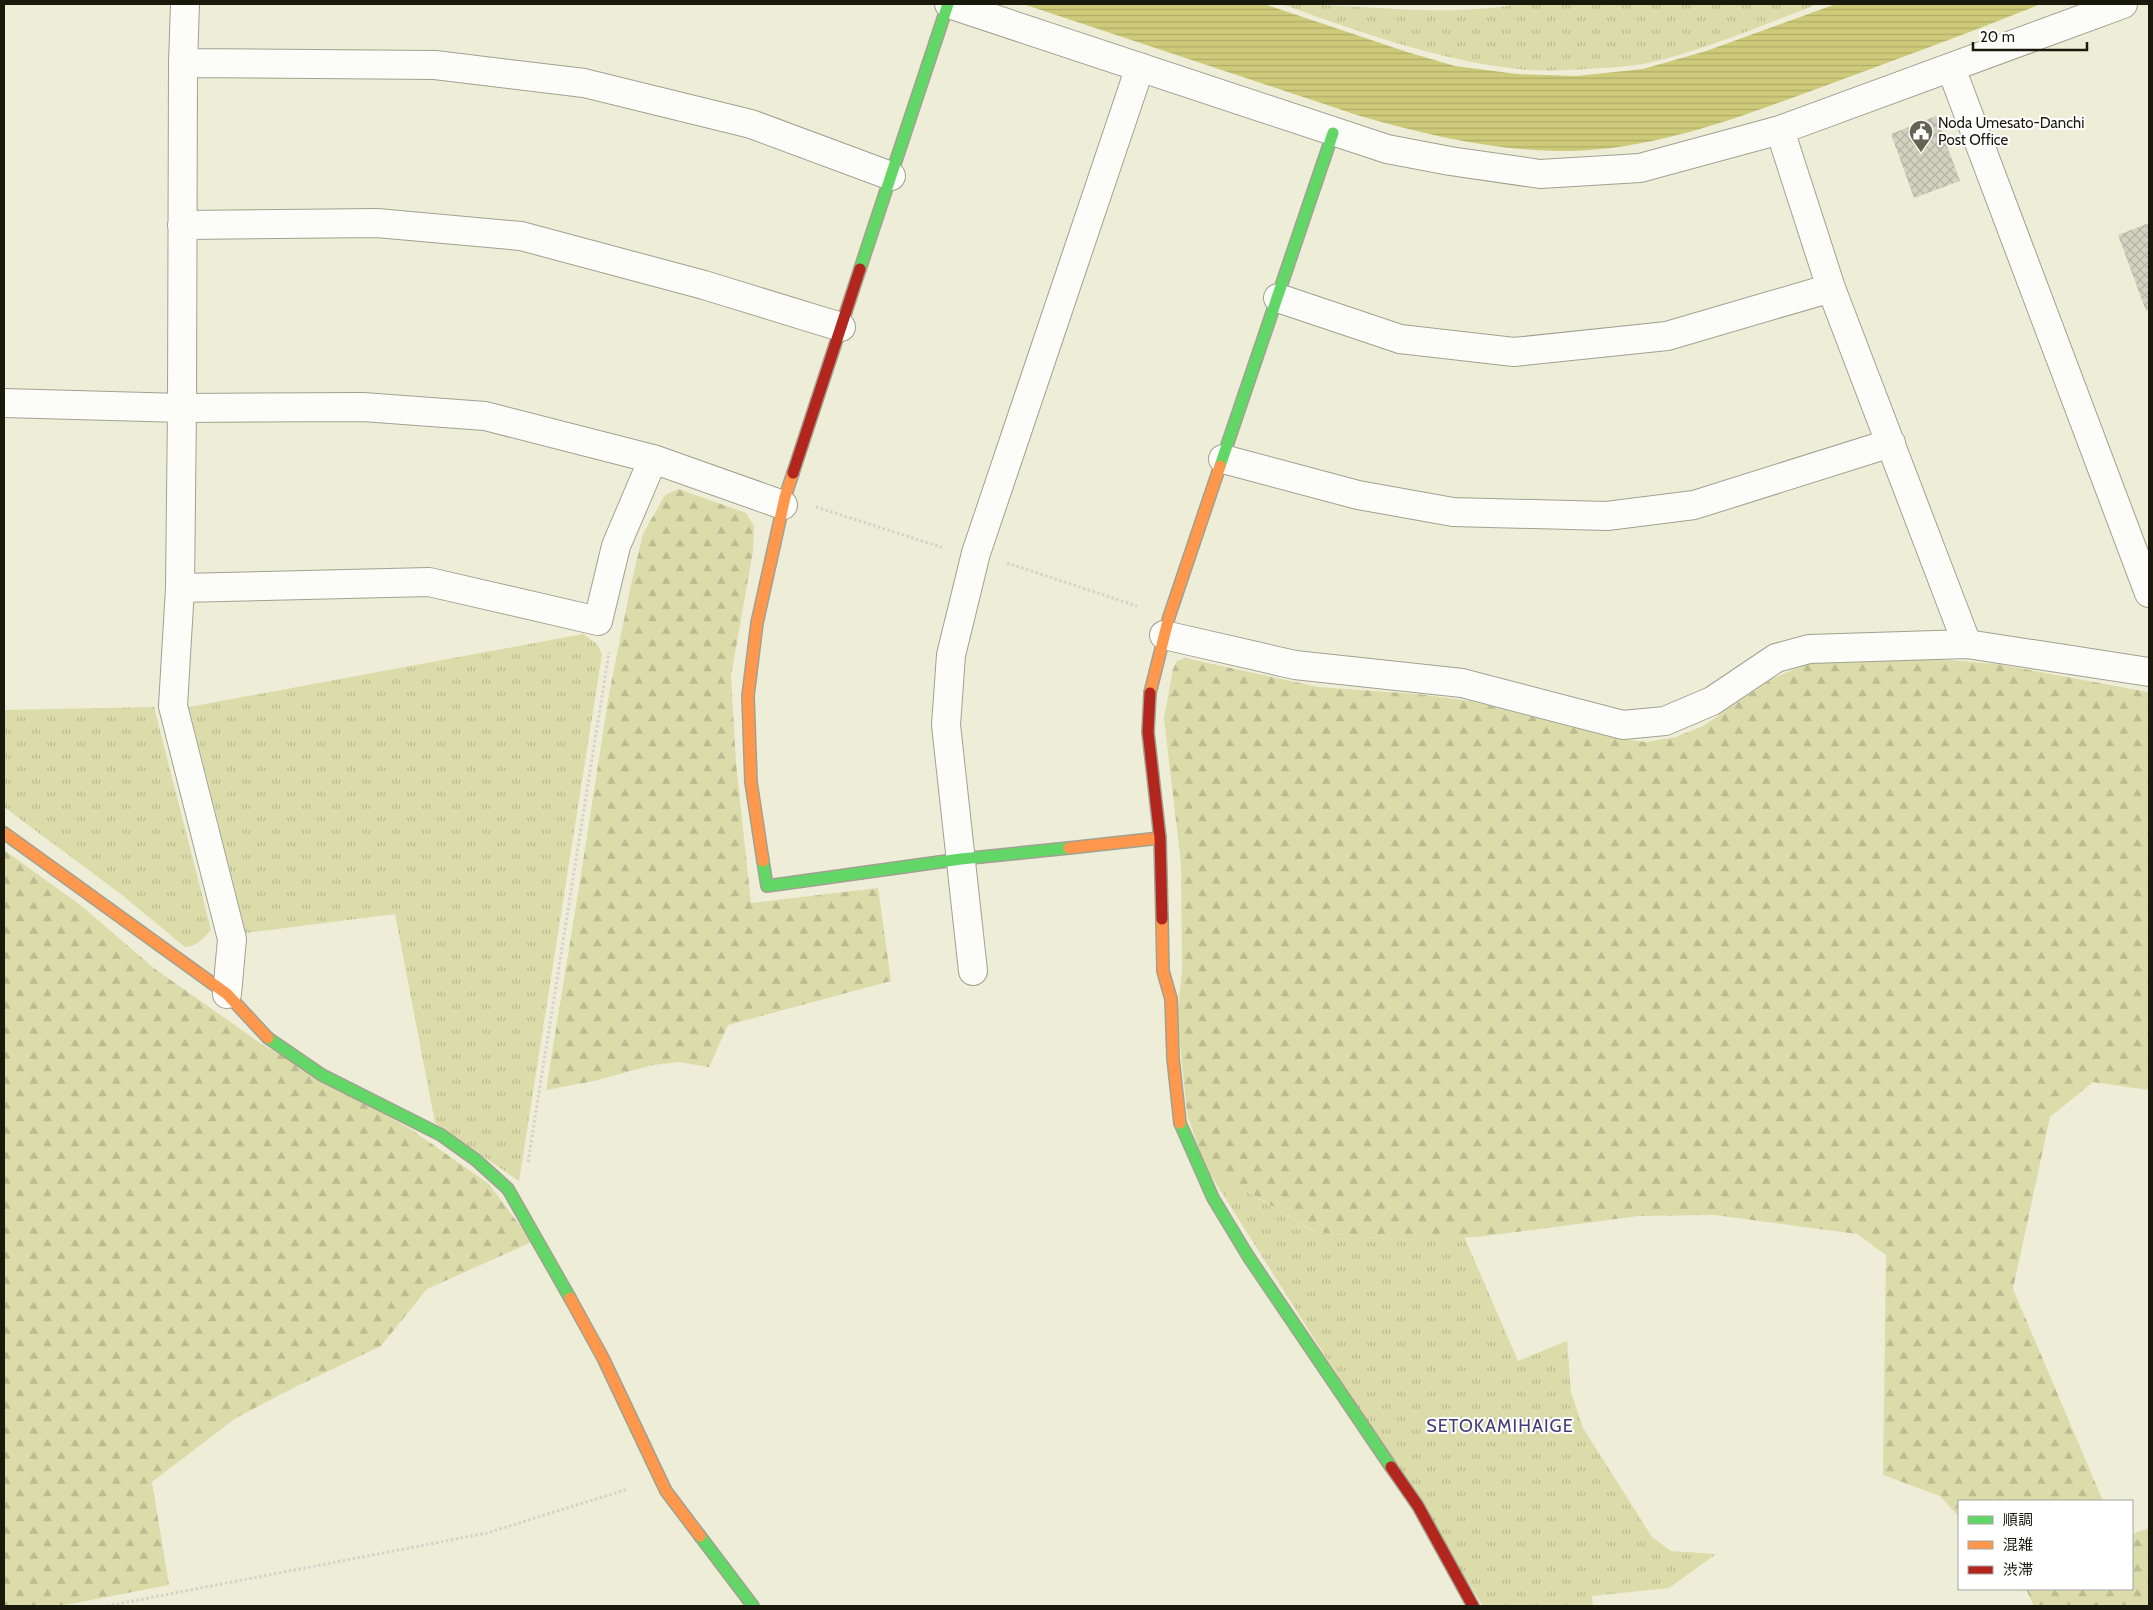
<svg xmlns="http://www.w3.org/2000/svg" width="2153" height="1610" font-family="Cabin,'Noto Sans JP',sans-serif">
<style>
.grass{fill:url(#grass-tufts)}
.forest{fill:url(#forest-firs)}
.water{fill:url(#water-rules)}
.building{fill:url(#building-cross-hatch)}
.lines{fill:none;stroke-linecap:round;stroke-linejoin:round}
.street-casing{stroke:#a1a191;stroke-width:30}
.fast-casing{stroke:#a1a191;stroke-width:14}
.slow-casing{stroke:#a1a191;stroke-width:14}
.jam-casing{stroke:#a1a191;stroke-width:14}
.path{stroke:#d3d3cc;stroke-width:3;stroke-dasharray:2.5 2.5;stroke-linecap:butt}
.street{stroke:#fcfcf9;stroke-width:28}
.fast{stroke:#63d668;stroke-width:11}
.slow{stroke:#ff974d;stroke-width:11}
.jam{stroke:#b3261e;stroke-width:11}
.labels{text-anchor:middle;stroke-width:4;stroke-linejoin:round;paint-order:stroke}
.poi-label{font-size:15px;fill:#19190c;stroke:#fff;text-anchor:start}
.quarter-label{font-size:18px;letter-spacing:1px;fill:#443c79;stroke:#fff}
</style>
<defs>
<pattern id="grass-tufts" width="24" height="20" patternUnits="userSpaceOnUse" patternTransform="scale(1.25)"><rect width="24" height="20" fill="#dcdbaa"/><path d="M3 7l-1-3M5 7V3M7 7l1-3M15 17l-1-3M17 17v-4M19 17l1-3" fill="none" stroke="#bcbb91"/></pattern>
<pattern id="forest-firs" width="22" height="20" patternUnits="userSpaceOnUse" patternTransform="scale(1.25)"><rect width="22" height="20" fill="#dcdbaa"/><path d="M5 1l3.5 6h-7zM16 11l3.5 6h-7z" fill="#bcbb91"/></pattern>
<pattern id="water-rules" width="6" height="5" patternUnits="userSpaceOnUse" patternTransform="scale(1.25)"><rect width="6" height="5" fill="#cdca7a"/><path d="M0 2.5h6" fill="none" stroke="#afad68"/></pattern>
<pattern id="building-cross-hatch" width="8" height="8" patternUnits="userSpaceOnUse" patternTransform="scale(1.25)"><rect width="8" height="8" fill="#d2d2c1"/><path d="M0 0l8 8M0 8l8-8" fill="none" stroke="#b4b4a5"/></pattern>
</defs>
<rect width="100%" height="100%" fill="#eeeed8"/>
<!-- grass -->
<path class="grass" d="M1281 4C1360 4 1441 18 1520 4H1818C1768 23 1717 45 1665 59 1644 65 1622 67 1601 68 1574 70 1545 72 1518 69 1435 60 1358 31 1281 4Z
M583 634 597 644 602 654 519 1181 435 1123 395 914 246 933 189 707Z
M154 707 211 930C204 938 196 947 185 947L122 895 4 807V710Z
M1205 1166 1315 1232 1399 1240 1464 1236 1518 1361 1567 1341 1571 1392 1583 1428 1652 1537 1671 1551 1716 1554 1669 1588 1592 1596 1593 1606H1483Z"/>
<!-- forest -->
<path class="forest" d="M678 489 746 513 754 526 753 551 731 676 736 763 751 903 878 888 891 981 728 1025 709 1067 679 1062 653 1065 594 1081 546 1090 581 875 609 694 632 580 643 534 665 495Z
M1185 658 1318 687 1417 694 1471 701 1618 739 1647 742 1676 737 1703 726 1772 679 1810 662 1843 659 1949 660 1997 664 2148 692 2149 1090 2093 1082 2050 1117 2013 1289 2103 1501H1959V1517L1940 1496 1883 1475 1886 1255 1857 1234 1715 1215 1639 1216 1477 1237 1399 1240 1316 1232 1205 1166 1187 1114 1177 1015 1182 972 1181 864 1164 718 1173 669 1177 661Z
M4 850 79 904 155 969 263 1045 412 1130 489 1184 532 1242 427 1289 381 1346 295 1387 236 1418 152 1482 169 1585 60 1606H4Z
M2149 1528V1606H2034L2026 1589H2132V1534Z"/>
<!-- water -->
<path class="water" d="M1023 4H1264L1407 52 1455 66 1517 74 1576 76 1643 69 1706 51 1836 4H2041C1971 32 1901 58 1830 84 1748 114 1660 149 1572 151 1499 152 1430 136 1360 116Z"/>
<!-- building -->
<path class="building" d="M1936 116 1960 181 1914 198 1891 134Z
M2149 223V310L2146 311 2118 235Z"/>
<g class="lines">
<defs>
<path id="street" d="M185 4 183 63 182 408 180 588 173 706 232 939 227 994
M949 4 1387 149 1450 161 1540 174 1640 168 1780 130 2123 4
M183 63 435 65 584 83 751 124 891 176
M1951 68 2149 593
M1780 130 1831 288 1967 644
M182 225 377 223 521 236 704 285 841 327
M1278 298 1400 339 1514 352 1667 336 1831 288
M4 403 182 408 363 407 485 416 653 459 783 505
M1223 459 1358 495 1453 512 1607 516 1694 505 1891 443
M180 588 429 582 598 621 616 546 653 459
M1164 635 1295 665 1462 683 1623 725 1665 721 1712 701 1776 658 1809 649 1967 644 2149 672
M973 971 946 725 951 655 976 553 1140 67"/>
<path id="fast" d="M860 269 948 4
M1220 466 1333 133
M763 861 767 886 961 859 1069 848
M268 1038 322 1075 441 1135 476 1160 508 1189 570 1298
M1180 1123 1213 1198 1248 1256 1391 1467
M700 1536 753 1606"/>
<path id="slow" d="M1150 693 1169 617 1220 466
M4 833 227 994 268 1038
M1069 848 1160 838
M763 861 751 782 748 696 757 623 785 497 793 473
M1162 919 1163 971 1171 999 1173 1058 1180 1123
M570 1298 603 1358 666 1491 700 1536"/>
<path id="jam" d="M793 473 860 269
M1150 693 1148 732 1160 838 1162 919
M1391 1467 1418 1506 1473 1606"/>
</defs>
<!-- street casing -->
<use href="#street" class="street-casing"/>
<!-- fast casing -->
<use href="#fast" class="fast-casing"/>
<!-- slow casing -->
<use href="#slow" class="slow-casing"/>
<!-- jam casing -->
<use href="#jam" class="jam-casing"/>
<!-- path -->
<path class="path" d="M816 507 944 548
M1007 563 1137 606
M528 1162 609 652
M107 1606 487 1533 628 1489"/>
<!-- street -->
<use href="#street" class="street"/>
<!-- fast -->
<use href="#fast" class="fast"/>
<!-- slow -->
<use href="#slow" class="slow"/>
<!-- jam -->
<use href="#jam" class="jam"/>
</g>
<!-- icons -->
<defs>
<symbol id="civic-pin" viewBox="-11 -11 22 30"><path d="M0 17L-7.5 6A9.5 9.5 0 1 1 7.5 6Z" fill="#646453" stroke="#fff"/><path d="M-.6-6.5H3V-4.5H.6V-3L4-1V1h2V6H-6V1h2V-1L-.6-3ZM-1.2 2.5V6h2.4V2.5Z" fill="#fff"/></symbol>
</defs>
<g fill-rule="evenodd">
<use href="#civic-pin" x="1907" y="118" width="28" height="38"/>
</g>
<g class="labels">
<!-- poi labels -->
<g class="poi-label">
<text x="1938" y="128">Noda Umesato-Danchi<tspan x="1938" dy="17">Post Office</tspan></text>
</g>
<!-- quarter labels -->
<g class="quarter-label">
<text x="1500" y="1432">SETOKAMIHAIGE</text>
</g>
</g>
<!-- border -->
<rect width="2153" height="1610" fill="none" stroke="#19190c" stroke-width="10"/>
<!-- legend -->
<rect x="1958" y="1500" width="175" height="90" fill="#ffffff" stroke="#a3a39e"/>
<rect x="1968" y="1516" width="25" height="8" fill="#63d668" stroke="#a3a39e"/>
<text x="2003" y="1525" font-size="15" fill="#19190c">順調</text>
<rect x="1968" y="1541" width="25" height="8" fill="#ff974d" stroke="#a3a39e"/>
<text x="2003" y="1550" font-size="15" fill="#19190c">混雑</text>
<rect x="1968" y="1566" width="25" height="8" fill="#b3261e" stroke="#a3a39e"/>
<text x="2003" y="1575" font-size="15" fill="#19190c">渋滞</text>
<!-- scale -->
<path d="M1973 42v8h114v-8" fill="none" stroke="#19190c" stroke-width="2.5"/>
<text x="1980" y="42" font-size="15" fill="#19190c" stroke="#ffffff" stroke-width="4" paint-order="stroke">20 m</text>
</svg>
